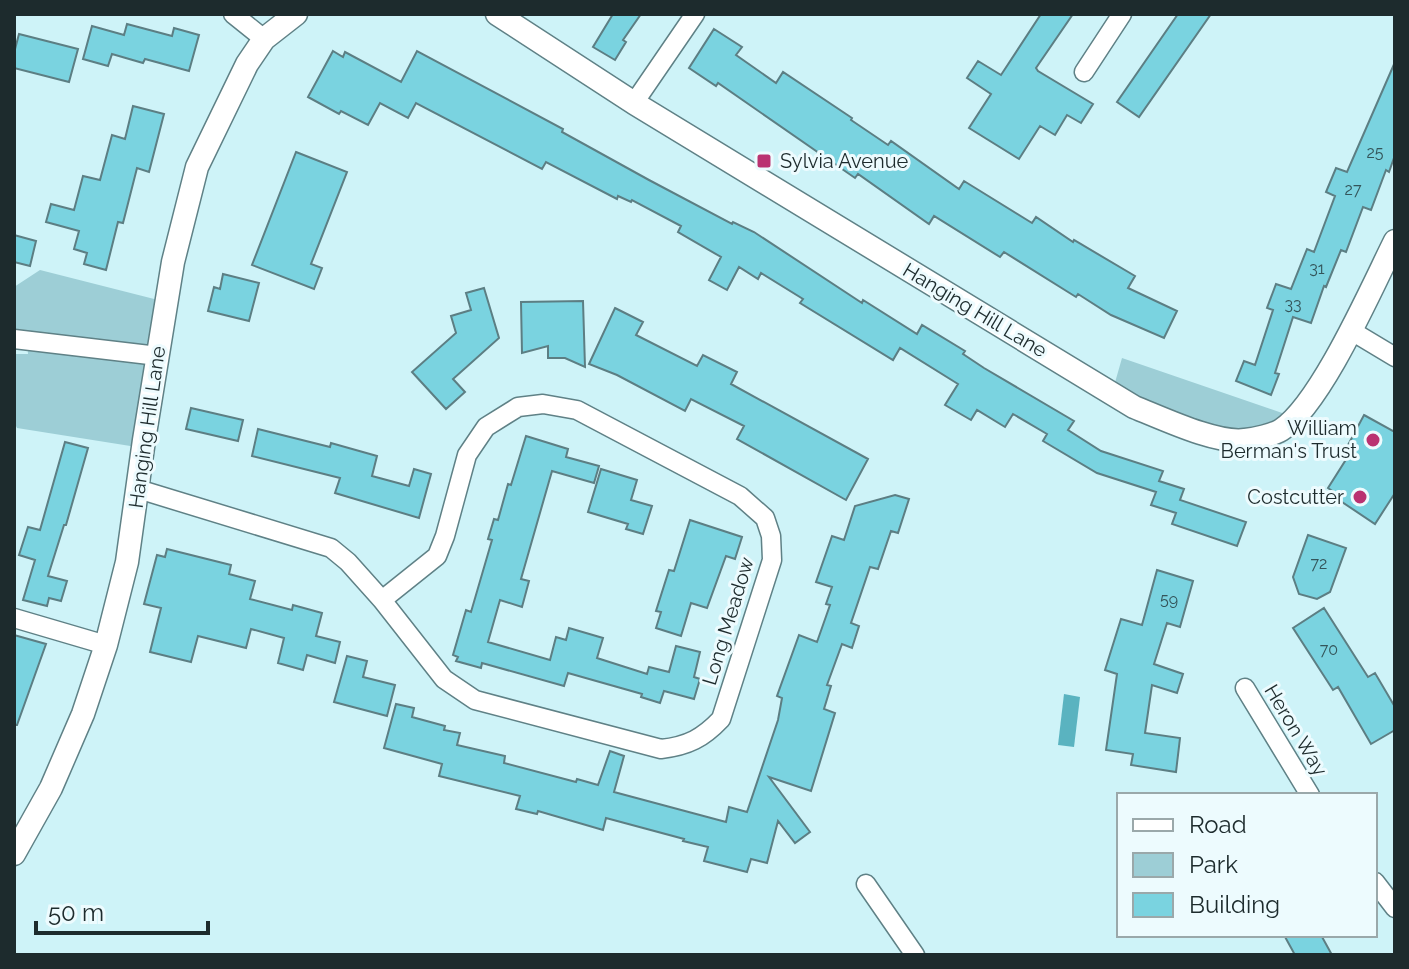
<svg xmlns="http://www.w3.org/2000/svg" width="1409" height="969" font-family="Raleway,sans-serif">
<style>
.green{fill:#9dced6}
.water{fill:#5ab3c0}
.building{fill:#7ad3e0;stroke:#5c7e83;stroke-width:2}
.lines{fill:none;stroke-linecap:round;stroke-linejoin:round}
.minor-casing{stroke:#5f8186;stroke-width:21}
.tertiary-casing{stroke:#5f8186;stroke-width:25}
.minor{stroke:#fff;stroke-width:18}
.tertiary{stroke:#fff;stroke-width:22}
.poi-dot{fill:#ba3271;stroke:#edfbfe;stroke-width:3}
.labels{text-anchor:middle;stroke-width:6;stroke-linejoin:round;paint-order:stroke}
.number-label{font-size:16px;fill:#34555a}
.poi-label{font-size:20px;fill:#1d2b2d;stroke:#edfbfe;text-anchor:end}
.street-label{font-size:20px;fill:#1d2b2d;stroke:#edfbfe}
</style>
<rect width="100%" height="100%" fill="#cef3f8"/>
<!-- green -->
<path class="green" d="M40 270 166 302 143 448 17 428 14 422V354H28L27 340 14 333V287Z
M1122 358 1285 414 1280 431 1243 441 1112 393Z"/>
<!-- water -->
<path class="water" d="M1064 694 1080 697 1074 747 1058 745Z"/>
<!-- building -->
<path class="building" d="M613 14H641L623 40 626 42 615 60 593 47Z
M1041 14H1073L1036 68 1038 71 1093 104 1081 123 1067 115 1055 135 1040 126 1019 159 969 128 991 94 967 78 978 61 1001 75Z
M1178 14H1211L1139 117 1117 102Z
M127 24 172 36 174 28 199 35 189 71 145 59 143 63 112 54 108 66 83 59 92 26 124 35Z
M714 29 742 47 736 55 776 83 783 72 852 118 851 120 888 145 891 141 959 189 964 181 1032 223 1036 217 1073 242 1074 240 1135 276 1128 288 1177 311 1164 338 1111 315 1078 294 1076 297 1004 252 1000 257 934 216 929 224 858 174 855 178 718 83 716 86 689 68Z
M19 34 78 49 69 82 14 68V53Z
M333 51 343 57 345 52 401 82 417 51 563 129 562 132 649 180 732 224 733 222 754 232 862 303 863 300 917 334 922 325 965 351 963 354 984 368 1074 421 1068 430 1101 451 1163 471 1159 481 1184 489 1180 500 1246 522 1237 546 1172 524 1176 513 1151 505 1156 492 1097 473 1043 441 1047 434 1013 414 1005 427 977 410 971 420 945 405 958 384 900 348 893 360 800 303 803 299 761 273 758 279 739 267 727 290 709 280 721 257 678 232 681 226 632 200 631 202 618 196 617 199 546 162 542 169 416 103 408 118 380 103 368 125 341 111 339 114 308 97Z
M1395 62V155L1389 172 1386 170 1371 210 1363 207 1346 252 1341 250 1326 287 1324 286 1311 323 1293 317 1275 373 1279 374 1271 395 1236 381 1244 361 1255 365 1273 310 1267 308 1276 284 1291 289 1307 249 1314 252 1335 196 1326 192 1336 168 1347 172Z
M133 106 164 114 149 172 137 168 123 223 118 222 106 270 84 264 87 253 74 249 79 231 46 222 51 204 74 210 83 176 100 180 112 135 125 139Z
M296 152 347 172 311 264 322 268 314 289 252 265Z
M14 235 36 241 30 266 14 262Z
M223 274 259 283 249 321 208 311 214 287 220 289Z
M484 288 499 338 453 379 465 392 446 409 412 372 456 333 451 316 471 310 466 293Z
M583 301 585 367 565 358H548V346L522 353 521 302Z
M615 308 643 322 636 335 697 366 703 355 737 372 731 384 868 459 846 500 737 439 744 426 691 399 685 411 617 375 589 364Z
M191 408 243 420 238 441 186 429Z
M1364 415 1395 432V493L1375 524 1336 498 1338 495 1328 488 1352 450 1347 447Z
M258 429 330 447 331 443 377 456 372 476 409 486 414 469 431 474 419 518 335 493 340 478 252 456Z
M526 436 568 449 566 457 599 466 594 483 552 471 521 579 529 581 522 607 500 600 488 642 550 660 556 637 566 640 569 628 603 638 597 658 647 674 649 667 669 672 676 646 700 652 694 677 700 679 694 699 664 691 660 703 641 697 642 694 568 673 564 686 482 663 481 668 456 661 458 657 453 655 466 610 471 612 492 540 488 539 494 519 498 520 508 484 511 485Z
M65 442 88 448 66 525H64L48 576 67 581 61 601 49 598 47 606 23 600 35 560 19 555 28 527 40 530Z
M601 469 637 480 631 500 652 506 643 534 626 529 628 524 588 512Z
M895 495 909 499 898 533 891 531 878 569 870 567 851 623 859 626 852 648 842 644 827 685 831 686 824 709 835 713 811 791 769 777 810 832 795 843 778 821 767 863 751 859 747 872 704 861 708 847 683 841 684 839 606 818 603 830 538 811 537 814 516 809 520 796 439 776 442 764 384 748 396 704 414 708 412 717 445 726 444 730 460 733 457 745 505 756 504 763 576 782 577 779 598 785 610 751 624 756 614 792 726 822 729 807 747 812 778 720 782 698 777 696 799 635 817 642 830 605 826 604 832 587 816 582 832 536 844 540 855 506Z
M690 520 742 537 735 559 726 556 707 608 691 603 681 636 656 628 661 612 656 611 669 570 674 571Z
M1308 535 1346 548 1330 592 1317 599 1299 594 1293 577Z
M167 549 231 565 229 574 255 581 250 599 292 610 293 605 322 613 316 636 340 642 335 663 307 655 303 670 278 663 284 638 251 629 246 648 198 636 191 662 150 652 161 608 144 604 157 555 165 557Z
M1157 570 1193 581 1180 627 1167 623 1154 664 1183 674 1177 693 1152 685 1145 733 1180 738 1176 772 1131 765 1133 754 1106 750 1117 674 1105 670 1121 619 1142 625Z
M1324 608 1368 677 1375 673 1395 707V730L1371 744 1338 687 1333 690 1293 628Z
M14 635 46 644 17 725H14Z
M347 656 367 661 363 677 395 685 387 716 334 702Z
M1284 935H1321L1332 955H1295Z"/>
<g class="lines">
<defs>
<path id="minor" d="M233 14 264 39
M1084 72 1122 14
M634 103 695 14
M1350 330 1395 357
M14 339 158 356
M138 489 331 548 348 562 382 600 444 679 475 700 661 749C688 746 703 738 721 719L772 560 771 536 765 518 740 496 577 410 543 404 518 407 486 427 467 455 445 536 437 556 382 600
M14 618 106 645
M1245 688 1310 795
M1375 882 1395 908
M866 884 915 955"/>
<path id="tertiary" d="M497 14 634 103 1134 407C1162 418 1216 444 1245 440 1255 439 1273 435 1281 430 1321 404 1372 287 1395 241
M14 854 51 788 83 714 106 645 127 562 144 440 173 262 197 167 247 64 264 39 296 14"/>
</defs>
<!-- minor casing -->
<use href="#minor" class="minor-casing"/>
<!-- tertiary casing -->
<use href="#tertiary" class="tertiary-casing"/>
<!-- minor -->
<use href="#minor" class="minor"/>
<!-- tertiary -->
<use href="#tertiary" class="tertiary"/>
</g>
<!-- markers -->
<g class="poi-dot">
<rect x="756" y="153" width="16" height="16" rx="4"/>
<circle cx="1373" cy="440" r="8"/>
<circle cx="1360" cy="497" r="8"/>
</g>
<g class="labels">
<!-- number labels -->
<g class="number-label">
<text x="1375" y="158">25</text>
<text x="1353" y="195">27</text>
<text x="1317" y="274">31</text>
<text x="1293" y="310">33</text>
<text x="1319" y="569">72</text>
<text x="1169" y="605">59</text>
<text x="1329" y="655">70</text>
</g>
<!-- poi labels -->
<g class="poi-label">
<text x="780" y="168" text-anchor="start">Sylvia Avenue</text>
<text x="1357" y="435">William<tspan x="1357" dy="23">Berman's Trust</tspan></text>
<text x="1344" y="504">Costcutter</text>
</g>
<!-- street labels -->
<g class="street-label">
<text transform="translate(975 310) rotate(31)" y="7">Hanging Hill Lane</text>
<text transform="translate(147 427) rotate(-82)" y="7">Hanging Hill Lane</text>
<text transform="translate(728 621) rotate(-73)" y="7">Long Meadow</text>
<text transform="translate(1296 730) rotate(59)" y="7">Heron Way</text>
</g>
</g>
<!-- border -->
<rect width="1409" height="969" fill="none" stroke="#1d2b2d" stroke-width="32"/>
<!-- legend -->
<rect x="1117" y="793" width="260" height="144" fill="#edfbfe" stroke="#9aa8aa" stroke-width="2"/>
<rect x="1133" y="819" width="40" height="12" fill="#ffffff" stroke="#9aa8aa" stroke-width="2"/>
<text x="1189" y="833" font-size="24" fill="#1d2b2d">Road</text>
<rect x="1133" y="853" width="40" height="24" fill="#9dced6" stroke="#9aa8aa" stroke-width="2"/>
<text x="1189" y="873" font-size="24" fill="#1d2b2d">Park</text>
<rect x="1133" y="893" width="40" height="24" fill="#7ad3e0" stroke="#9aa8aa" stroke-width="2"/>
<text x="1189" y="913" font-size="24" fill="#1d2b2d">Building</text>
<!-- scale -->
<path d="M36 921v12h172v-12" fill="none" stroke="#1d2b2d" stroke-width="4"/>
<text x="48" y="921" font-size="24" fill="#1d2b2d" stroke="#edfbfe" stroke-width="6" paint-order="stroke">50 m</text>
</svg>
